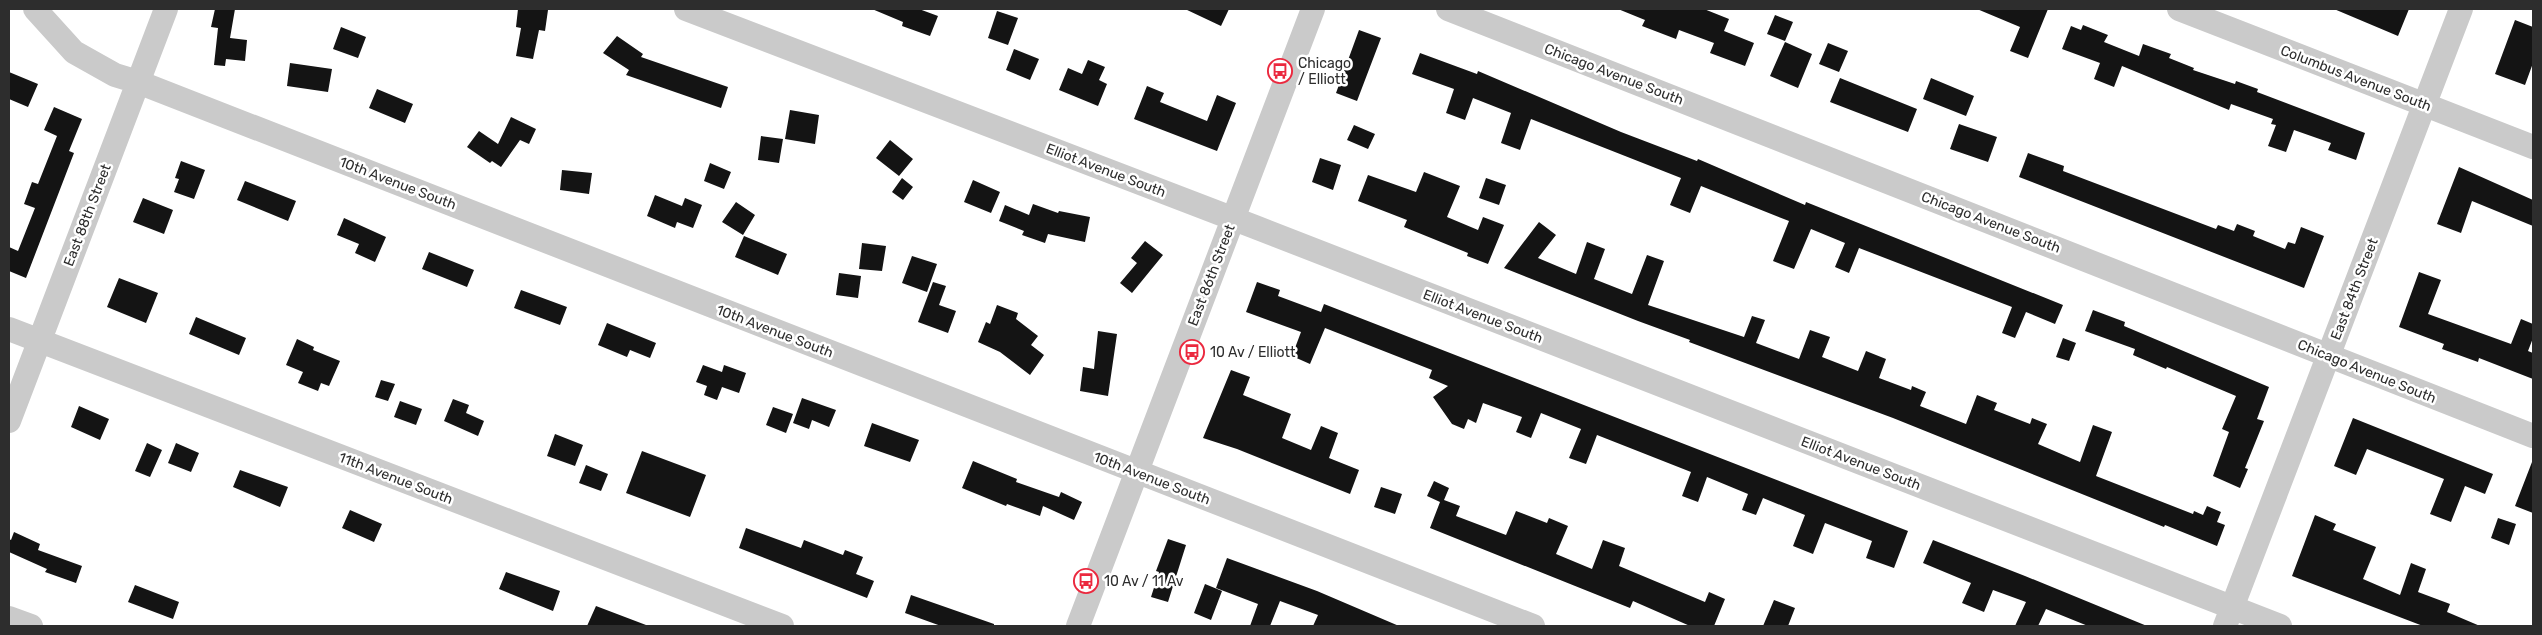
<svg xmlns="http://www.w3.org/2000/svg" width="2542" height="635" font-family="Rubik,sans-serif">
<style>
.building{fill:#141414}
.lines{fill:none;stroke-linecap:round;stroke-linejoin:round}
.minor{stroke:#cacaca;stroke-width:24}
.labels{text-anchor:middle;stroke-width:5;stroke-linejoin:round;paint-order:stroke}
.poi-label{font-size:14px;fill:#2d2d2d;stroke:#fff;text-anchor:start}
.street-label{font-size:14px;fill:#2d2d2d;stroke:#fff}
</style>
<rect width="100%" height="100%" fill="#fff"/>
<!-- building -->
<path class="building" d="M215 9H235L230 38 247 40 245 61 226 59 225 66 214 65 218 28 211 27Z
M518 9 548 10 545 31 539 30 533 59 516 56 521 28 516 27Z
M872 9H919L938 16 930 36 902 26 903 22Z
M1185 9H1229L1221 26Z
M1618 9H1704L1729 19 1724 31 1754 43 1745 66 1710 53 1714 43 1679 30 1676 39 1642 26 1645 20Z
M1977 9H2048L2028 58 2010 51 2020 27Z
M2334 9H2409L2398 36Z
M997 11 1018 18 1008 45 988 38Z
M1775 15 1793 22 1785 41 1767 34Z
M2515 20 2533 27V63L2525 85 2495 74Z
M2083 25 2108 35 2104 42 2139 56 2143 44 2171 54 2169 58 2194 68 2193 70 2235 84 2236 81 2258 89 2257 92 2365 133 2356 160 2328 150 2331 143 2294 130 2286 152 2268 146 2276 125 2271 124 2273 119 2231 104 2229 110 2122 66 2114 87 2094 79 2100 63 2062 49 2071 26 2081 30Z
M341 27 366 37 358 58 333 49Z
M1359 30 1381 38 1357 101 1336 93Z
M617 36 643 54 641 57 728 87 721 108 626 75 629 70 603 53Z
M1785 42 1812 54 1798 88 1770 76Z
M1828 43 1848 51 1839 72 1819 64Z
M1014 49 1039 59 1030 80 1006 70Z
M1420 53 1477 74 1478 71 1621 132 1697 161 1698 159 1805 205 1806 202 2063 305 2055 324 2026 312 2015 338 2002 333 2012 307 1859 248 1849 273 1835 267 1845 243 1811 229 1794 269 1773 261 1789 221 1701 186 1690 213 1670 205 1681 178 1531 119 1520 150 1501 143 1511 113 1473 98 1465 120 1446 113 1454 89 1412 74Z
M1088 60 1105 67 1099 80 1107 84 1098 106 1059 90 1068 68 1082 74Z
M290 63 332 69 328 92 287 86Z
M9 72 38 84 28 107 9 99Z
M1840 78 1917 109 1908 132 1830 102Z
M1931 78 1974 96 1966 116 1923 99Z
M1147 86 1164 93 1160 102 1207 121 1217 95 1236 103 1217 151 1134 119Z
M377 89 413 104 405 123 369 108Z
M54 107 82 119 69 151 74 153 26 278 9 271V247L18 251 35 208 24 204 32 182 38 184 57 136 44 130Z
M790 110 819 115 815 144 785 139Z
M511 117 536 129 529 144 520 140 501 167 492 161 490 163 467 147 479 131 498 144Z
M1959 124 1997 137 1988 162 1950 149Z
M1354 125 1375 134 1368 149 1347 140Z
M761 136 783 139 779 163 758 160Z
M890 140 913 159 899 176 876 158Z
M2028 153 2064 166 2063 171 2216 229 2218 225 2234 231 2237 224 2255 231 2253 236 2285 249 2288 242 2295 244 2301 227 2324 236 2304 288 2019 177Z
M1320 158 1341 165 1333 190 1312 182Z
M181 161 205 170 194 199 174 192 179 179 175 178Z
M710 163 731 172 724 189 704 181Z
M2459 167 2533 200V226L2472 201 2461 233 2437 224Z
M562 170 592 173 589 194 560 190Z
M1424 172 1460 186 1447 217 1478 230 1483 217 1504 225 1488 264 1467 256 1468 253 1404 227 1407 220 1358 201 1368 175 1416 192Z
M902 178 913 187 903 200 892 192Z
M1486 178 1506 185 1499 205 1479 198Z
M973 180 1000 192 991 213 964 202Z
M245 181 296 201 288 221 237 200Z
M655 195 682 206 685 198 702 205 693 228 677 222 675 228 647 216Z
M143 198 173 210 164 234 133 222Z
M736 202 755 215 743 235 722 222Z
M1033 204 1058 213 1059 211 1090 217 1085 242 1048 234 1045 243 1022 235 1024 231 999 221 1005 205 1029 215Z
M344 218 386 237 375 262 355 253 359 244 337 235Z
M1539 222 1556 235 1538 258 1576 274 1587 242 1605 249 1594 279 1632 294 1647 255 1664 261 1648 305 1744 337 1752 316 1765 320 1756 343 1799 359 1810 330 1830 337 1822 357 1858 371 1866 351 1886 359 1879 378 1911 390 1912 386 1926 392 1920 406 1966 424 1977 395 1997 403 1994 410 2030 424 2032 418 2047 424 2038 444 2080 462 2093 425 2112 432 2096 476 2193 514 2194 511 2203 515 2207 506 2221 512 2217 522 2225 525 2217 546 2165 525 2164 527 1893 418 1689 342 1690 340 1638 321 1504 268Z
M744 236 787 254 778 275 735 257Z
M1145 241 1163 255 1132 293 1120 283 1137 263 1131 258Z
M862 243 886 246 882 271 859 269Z
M429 252 474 270 467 287 422 269Z
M912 256 937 264 927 292 902 283Z
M2419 272 2441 280 2428 314 2511 344 2521 319 2533 324V338L2528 351 2533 353V379L2479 358 2478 362 2442 349 2444 344 2399 327Z
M839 273 861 276 858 298 836 295Z
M119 278 158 293 146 323 107 307Z
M933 282 946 286 939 305 956 311 948 333 918 322Z
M1257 282 1280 290 1278 296 1321 312 1324 304 1908 531 1894 568 1866 558 1872 541 1825 523 1813 554 1793 546 1805 515 1763 498 1756 515 1742 510 1748 494 1707 477 1698 502 1682 496 1691 472 1597 435 1586 464 1569 458 1581 429 1541 413 1531 438 1516 432 1522 417 1483 403 1476 423 1468 419 1464 429 1452 424 1433 397 1448 386 1429 378 1432 370 1325 328 1310 364 1292 356 1301 332 1246 312Z
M521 290 567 307 560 325 514 308Z
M997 305 1018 313 1016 319 1038 336 1031 345 1044 355 1030 375 1000 352 978 342 986 322 990 324Z
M2093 310 2125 322 2124 326 2269 387 2257 419 2264 421 2245 468 2248 469 2240 488 2213 476 2229 432 2222 429 2236 396 2167 367 2166 369 2133 355 2135 349 2085 331Z
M196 317 246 338 239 355 189 334Z
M607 323 656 343 650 358 630 350 627 357 598 345Z
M1098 331 1117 334 1108 396 1080 391 1083 367 1094 369Z
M2063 338 2076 343 2069 361 2056 357Z
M297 339 314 347 313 350 340 361 329 386 321 383 318 391 298 383 303 372 286 365Z
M703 365 722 372 724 365 746 373 739 393 722 387 717 400 704 395 707 386 696 382Z
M1231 370 1250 377 1243 395 1291 414 1282 438 1311 450 1321 426 1338 433 1329 458 1359 470 1350 494 1237 449 1203 438Z
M381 380 395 384 388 401 375 397Z
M802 398 836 410 829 427 812 420 809 429 793 423Z
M453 399 469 405 466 413 484 421 478 436 444 421Z
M400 401 422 409 416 425 394 417Z
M79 406 109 419 100 440 71 427Z
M773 407 793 414 786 433 766 425Z
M2353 418 2493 474 2485 494 2465 486 2451 522 2430 514 2444 479 2367 449 2356 475 2334 466Z
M872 423 919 440 910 462 864 446Z
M555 434 583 445 575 466 547 456Z
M147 443 162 450 150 477 135 471Z
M176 443 199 453 191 472 168 463Z
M642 451 706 475 690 517 626 493Z
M973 461 1017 479 1016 482 1059 497 1061 492 1082 502 1074 520 1043 506 1040 516 1007 504 1006 506 962 488Z
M2532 462 2533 463V513L2515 506Z
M586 465 608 474 601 491 579 483Z
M240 470 288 487 280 507 233 487Z
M1434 481 1449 488 1444 500 1460 506 1456 516 1506 535 1516 511 1547 523 1549 518 1568 526 1556 554 1592 569 1603 540 1625 548 1619 566 1705 602 1709 592 1725 599 1714 626H1690L1633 601 1630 608 1430 528 1440 502 1427 496Z
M1381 487 1402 494 1395 514 1374 507Z
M350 510 382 524 374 542 342 528Z
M2315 515 2336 524 2333 530 2376 547 2363 579 2400 595 2411 563 2426 569 2418 592 2450 604 2447 612 2480 626H2423L2292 576Z
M2498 518 2516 524 2509 545 2491 538Z
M746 528 801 548 804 540 843 555 845 550 863 557 856 574 874 581 867 598 739 548Z
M14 532 40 544 38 550 82 566 76 583 45 572 47 569 9 552V539L11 540Z
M1168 539 1186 545 1168 602 1151 597 1159 572 1156 571Z
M1933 540 2025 576 2147 626H2088L2046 609 2038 626H2015L2026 602 1993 590 1984 612 1962 603 1971 583 1923 563Z
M1227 558 1317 591 1399 626H1313L1318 615 1280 601 1270 626H1250L1258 604 1216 588Z
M506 572 560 591 553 611 499 589Z
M1205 584 1222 591 1211 620 1194 613Z
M135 585 179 602 173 619 128 602Z
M911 595 994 624V626H941L905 613Z
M1774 600 1795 608 1788 626H1763Z
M596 606 646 625V626H587Z"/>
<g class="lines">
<!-- minor -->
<path class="minor" d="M35 9 74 52 115 75 138 82 1533 626
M686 9 1255 227 2280 626
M1448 9 2533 436
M2179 9 2533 147
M9 329 782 626
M9 421 166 9
M9 618 31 626
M1078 626 1313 9
M2225 626 2461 9"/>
</g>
<!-- icons -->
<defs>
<symbol id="bus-ring" viewBox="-11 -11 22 22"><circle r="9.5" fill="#fff" stroke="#eb283e" stroke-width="1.5"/><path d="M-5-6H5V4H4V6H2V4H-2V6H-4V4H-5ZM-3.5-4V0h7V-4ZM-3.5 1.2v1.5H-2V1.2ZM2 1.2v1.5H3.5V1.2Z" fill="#eb283e"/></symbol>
</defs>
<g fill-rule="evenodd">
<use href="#bus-ring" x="1266" y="57" width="28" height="28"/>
<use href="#bus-ring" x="1178" y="338" width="28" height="28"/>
<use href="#bus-ring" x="1072" y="567" width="28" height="28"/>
</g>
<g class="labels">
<!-- poi labels -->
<g class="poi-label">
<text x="1298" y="68">Chicago<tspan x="1298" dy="16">/ Elliott</tspan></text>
<text x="1210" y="357">10 Av / Elliott</text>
<text x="1104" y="586">10 Av / 11 Av</text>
</g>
<!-- street labels -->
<g class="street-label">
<text transform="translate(1614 74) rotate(21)" y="5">Chicago Avenue South</text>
<text transform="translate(2356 78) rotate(21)" y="5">Columbus Avenue South</text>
<text transform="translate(1106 170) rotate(21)" y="5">Elliot Avenue South</text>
<text transform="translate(398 183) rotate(21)" y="5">10th Avenue South</text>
<text transform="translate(87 215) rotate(-69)" y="5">East 88th Street</text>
<text transform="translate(1991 222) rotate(21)" y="5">Chicago Avenue South</text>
<text transform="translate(1211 275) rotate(-69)" y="5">East 86th Street</text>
<text transform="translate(2354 289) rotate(-69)" y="5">East 84th Street</text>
<text transform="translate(1483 316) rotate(21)" y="5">Elliot Avenue South</text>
<text transform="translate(775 331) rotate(21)" y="5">10th Avenue South</text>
<text transform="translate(2367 371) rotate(22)" y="5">Chicago Avenue South</text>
<text transform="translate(1861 463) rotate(21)" y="5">Elliot Avenue South</text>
<text transform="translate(396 478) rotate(21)" y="5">11th Avenue South</text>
<text transform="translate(1152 478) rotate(21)" y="5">10th Avenue South</text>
</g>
</g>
<!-- border -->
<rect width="2542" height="635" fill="none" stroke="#2d2d2d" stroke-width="20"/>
</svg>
